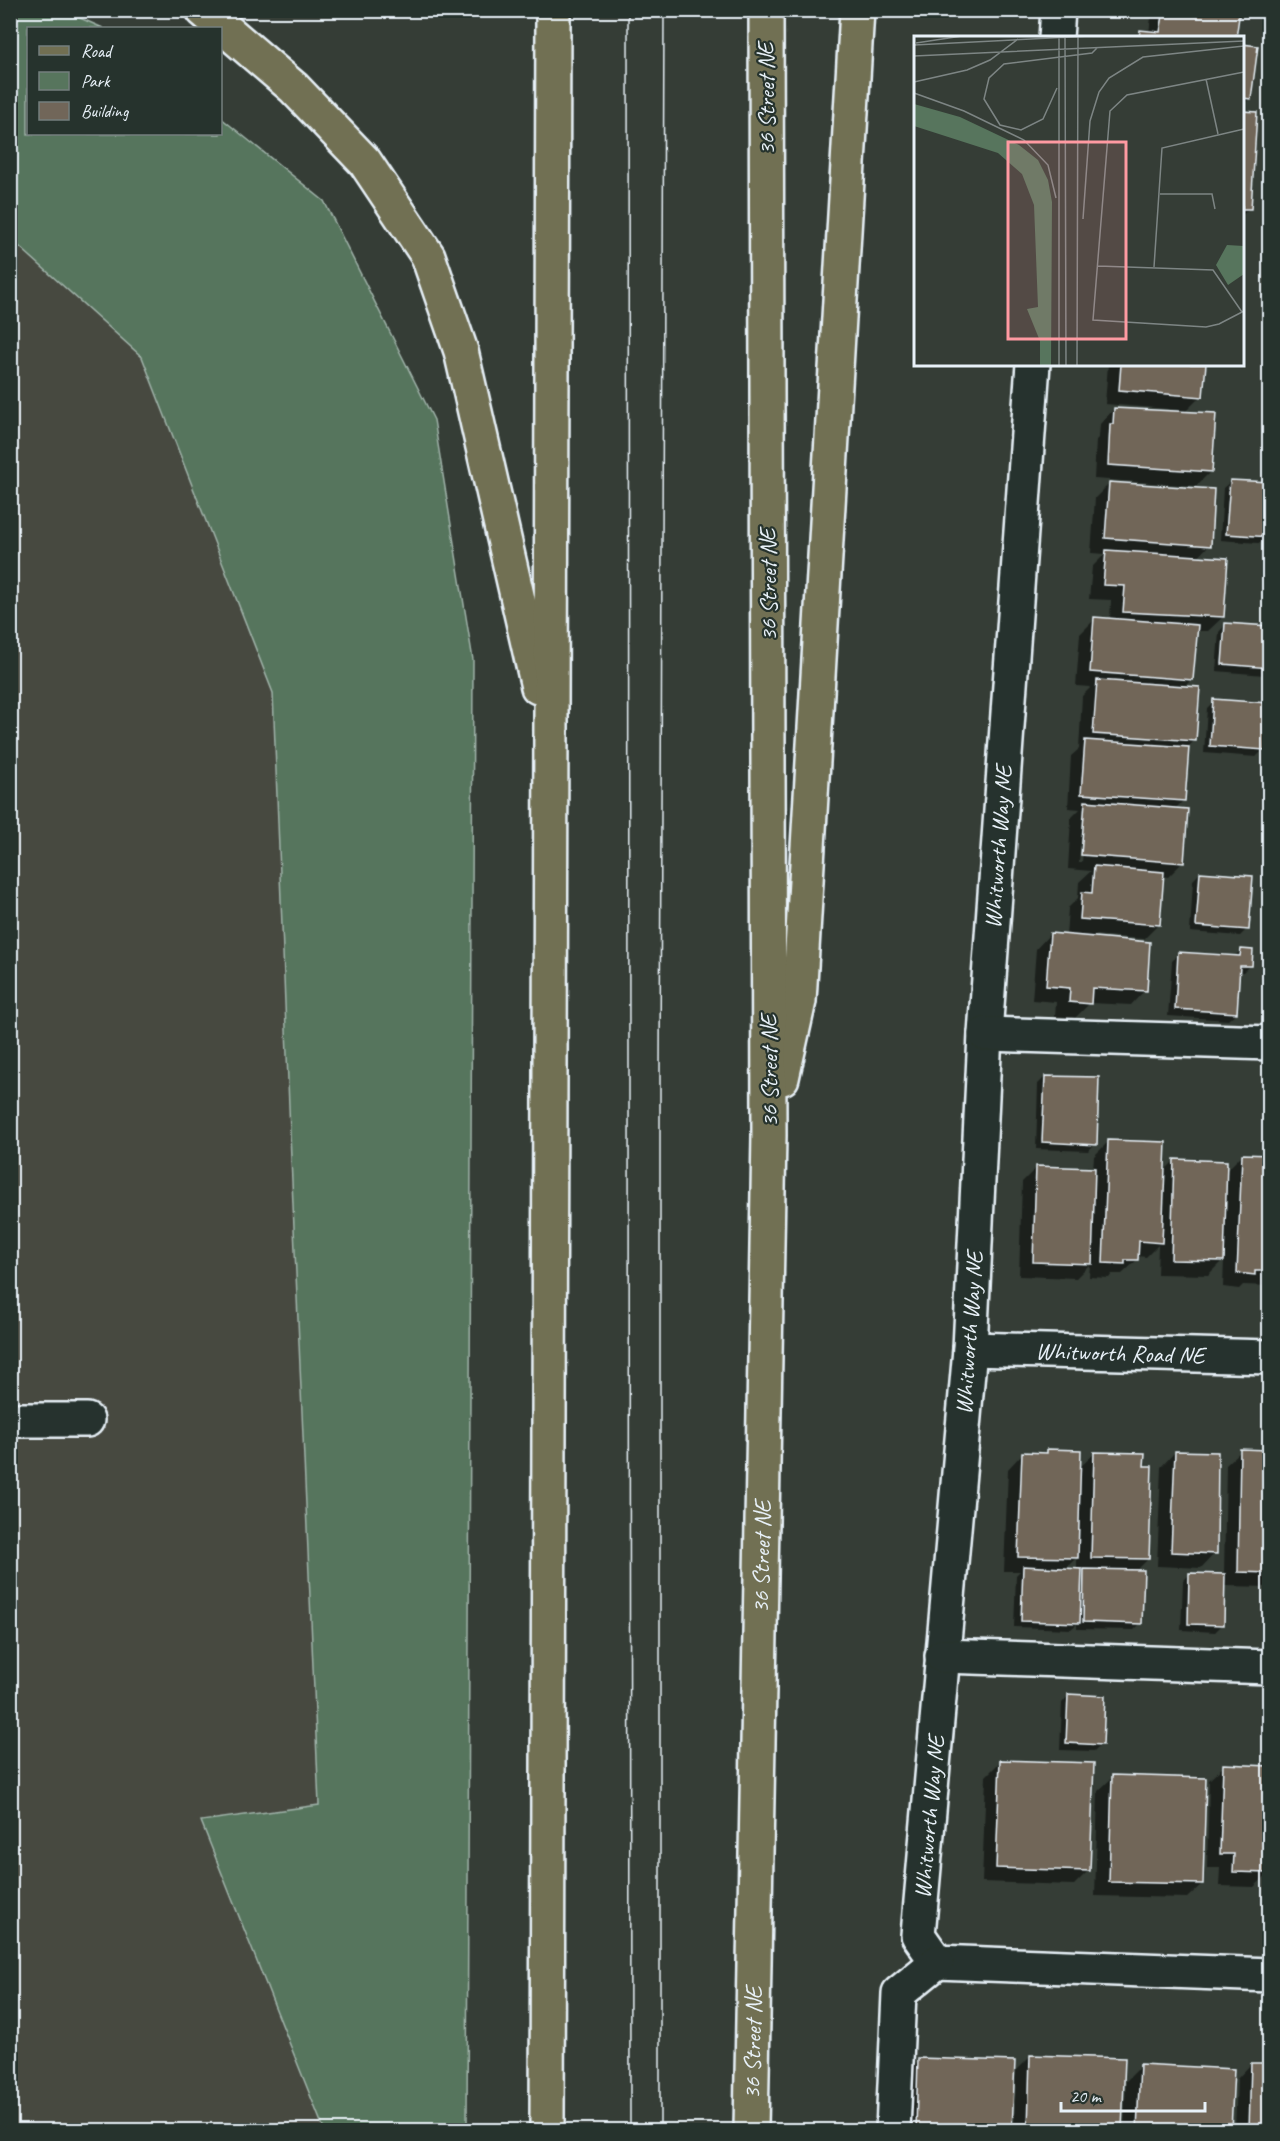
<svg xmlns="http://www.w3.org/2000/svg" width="1280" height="2141" font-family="Caveat,sans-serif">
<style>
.built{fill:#474940}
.green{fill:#57755d;stroke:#a0b3aa;stroke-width:1.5}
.shadow{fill:#0007;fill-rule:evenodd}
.building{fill:#716659;stroke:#e8f1f8;stroke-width:1.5}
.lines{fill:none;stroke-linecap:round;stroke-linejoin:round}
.minor-casing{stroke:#e8f1f8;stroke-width:38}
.major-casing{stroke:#e8f1f8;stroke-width:38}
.minor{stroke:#26332d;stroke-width:33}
.major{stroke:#716f52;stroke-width:33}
.tram{stroke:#e8f1f8;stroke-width:1.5}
.labels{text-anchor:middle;stroke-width:4.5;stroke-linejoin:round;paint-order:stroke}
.street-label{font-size:24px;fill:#e8f1f8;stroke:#26332d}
.inset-road{fill:none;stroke:#7d8584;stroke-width:1.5}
.view{fill:#ff9aa2;fill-opacity:0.15;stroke:#ff9aa2;stroke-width:3}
.inset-edge{fill:none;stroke:#e8f1f8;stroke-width:3}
</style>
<rect width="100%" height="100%" fill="#353d36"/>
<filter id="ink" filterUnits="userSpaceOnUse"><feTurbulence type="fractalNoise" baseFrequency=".0167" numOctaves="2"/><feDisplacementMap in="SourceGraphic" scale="12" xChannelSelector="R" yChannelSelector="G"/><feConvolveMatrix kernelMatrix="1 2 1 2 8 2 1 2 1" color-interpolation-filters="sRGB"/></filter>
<g filter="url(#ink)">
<!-- built -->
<path class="built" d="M10 239 142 357 273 693 291 1158 319 1805 202 1822 324 2130H11Z"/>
<!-- green -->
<path class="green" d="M11 10 64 11 103 28H28V134H220L221 118 324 201 434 420 473 660 467 2130H324L201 1821 319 1805 291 1158 273 693 142 357 11 239Z"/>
<!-- shadow -->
<path class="shadow" d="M1152 10H1239L1235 38H1134L1140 32 1149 33Z
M1242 45 1249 99 1242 105Z
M1242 113 1249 209 1242 215Z
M1242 270H1244L1242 297Z
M1108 364H1204L1201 396 1184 413 1211 471 1196 486 1094 479 1096 440 1099 437 1100 424 1114 409 1180 413V410L1105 404Z
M1231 481 1270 484V544L1220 540 1223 488Z
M1110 483 1209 545 1197 558 1223 617 1208 631H1196L1192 679 1183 688 1195 740 1187 748 1183 801 1175 809 1183 862 1168 877 1162 876 1159 924 1144 939 1093 935V938L1145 990 1131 1005 1090 1003 1075 1018 1055 1016 1056 1002 1032 1000 1036 949 1050 934 1066 936 1068 908 1078 898 1079 882 1091 871 1068 869 1071 818 1080 809 1068 808 1071 756 1079 749 1082 696 1091 687 1076 686 1080 634 1095 619 1110 620 1111 600 1089 599 1092 567 1105 554 1091 553 1095 498ZM1083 816H1086L1082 862H1079Z
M1226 624 1270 628V669L1264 675 1216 671 1219 632Z
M1214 701 1263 750 1256 757 1204 753 1207 708Z
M1200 873 1247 929 1240 936 1190 932 1193 880Z
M1241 950 1250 965 1243 972H1238L1236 1013 1228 1020 1168 1016 1172 961 1179 954 1234 957Z
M1045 1077 1095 1144 1088 1151 1036 1149 1038 1084Z
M1108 1142 1163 1172 1174 1161 1225 1172 1242 1155 1270 1156V1286L1243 1285 1239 1289 1223 1287 1224 1259 1208 1275 1157 1274 1158 1245 1146 1257 1137 1256V1260L1122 1274H1112L1109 1278 1089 1277 1090 1264 1076 1278 1019 1276 1022 1182 1037 1167 1093 1169 1094 1156Z
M1269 1445 1270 1587 1224 1586 1222 1625 1215 1632 1181 1630 1183 1581 1190 1574 1224 1575 1226 1465 1241 1451H1263Z
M1048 1451 1079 1468 1095 1453 1148 1559 1135 1572 1141 1623 1134 1630 1077 1629V1624L1071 1629 1014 1627 1016 1575 1020 1571H1004L1008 1469 1022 1454 1044 1455ZM1077 1557V1570H1065L1068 1566Z
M1175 1452 1215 1553 1201 1568 1157 1566 1161 1467Z
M1069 1695 1101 1744 1094 1751 1060 1750 1062 1703Z
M1000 1762 1089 1870 1074 1885 982 1882 986 1776Z
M1224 1766 1270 1872 1254 1887 1219 1886 1220 1868H1207L1209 1780Z
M1113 1777 1202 1884 1187 1898 1095 1896 1098 1791Z
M1031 2056 1123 2060 1121 2130H1014L1016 2071Z
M919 2060 1013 2063 1011 2130H902L904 2074Z
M1251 2064 1270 2065V2130H1235L1237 2079Z
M1141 2066 1232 2071 1230 2130H1124L1126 2081Z"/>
<!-- building -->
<path class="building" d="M1164 10H1240L1236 38H1139L1140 30 1160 32Z
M1242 44 1258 46 1251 99 1242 98Z
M1242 111 1257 112 1251 209H1242Z
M1121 364H1206L1203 397 1119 390Z
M1114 408 1216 413 1212 472 1108 465 1110 424H1113Z
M1230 480 1270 482V537L1226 534Z
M1109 482 1214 489 1211 546 1105 538Z
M1106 550 1228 558 1224 617 1123 612 1125 586 1103 585Z
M1094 617 1198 625 1193 680 1090 672Z
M1225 623 1270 626V668L1222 664Z
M1097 680 1200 687 1196 741 1093 734Z
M1213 699 1268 703 1265 750 1210 746Z
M1085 740 1189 747 1185 801 1081 794Z
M1085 801 1188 809 1184 863 1081 855Z
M1094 866 1164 872 1160 925 1080 919 1082 892 1092 893Z
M1200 872 1253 876 1249 930 1196 926Z
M1050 933 1150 942 1147 991 1092 988 1091 1004 1069 1002 1070 988 1046 986Z
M1241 949 1253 950 1252 966H1240L1237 1013 1175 1009 1178 952 1240 956Z
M1045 1076 1099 1077 1097 1145 1042 1142Z
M1108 1140 1166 1142 1162 1243 1139 1241 1138 1260H1125V1264L1103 1263Z
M1242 1154 1270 1155V1271H1255V1275L1237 1273Z
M1174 1159 1227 1161 1224 1261 1171 1260Z
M1036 1166 1095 1168 1092 1264 1033 1262Z
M1268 1444 1270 1573 1238 1572 1240 1449 1268 1450Z
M1047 1449 1081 1450 1078 1558 1018 1557 1022 1452 1047 1453Z
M1175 1451 1218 1452 1217 1554 1171 1552Z
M1094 1452 1145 1453 1144 1466H1152L1149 1559 1091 1558Z
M1023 1566 1082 1569 1080 1623 1021 1621Z
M1084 1569 1144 1570 1142 1624 1083 1622Z
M1189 1573 1225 1574 1224 1625 1188 1624Z
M1068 1694 1105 1696 1103 1745 1066 1743Z
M1000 1760 1094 1763 1090 1871 996 1868Z
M1223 1764 1270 1766V1873L1233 1872 1234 1854H1220Z
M1112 1775 1206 1778 1203 1884 1109 1882Z
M1030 2055 1125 2058 1122 2130H1028Z
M918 2058 1015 2061 1012 2130H916Z
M1251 2063H1270V2130H1249Z
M1140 2064 1234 2069 1231 2130H1137Z"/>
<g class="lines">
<defs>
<g id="minor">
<path d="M1056 38 1058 10"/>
<path d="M1033 364 985 1034 970 1349 918 1935 937 1962 1270 1975"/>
<path d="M985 1034 1270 1043"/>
<path id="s1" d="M970 1349 1270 1357"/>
<path d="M10 1420H87"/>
<path d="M942 1656 1270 1667"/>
<path d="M893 2130 899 1993 937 1962"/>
</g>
<g id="major">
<path d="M203 10 294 88 365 162 428 256 461 351 538 687"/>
<path d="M782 1078 799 1001 857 10"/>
<path d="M547 2130 553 10"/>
<path id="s2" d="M751 2130 769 1135 766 10"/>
</g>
</defs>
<!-- minor casing -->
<use href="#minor" class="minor-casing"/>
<!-- major casing -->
<use href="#major" class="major-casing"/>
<!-- minor -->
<use href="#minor" class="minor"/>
<!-- major -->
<use href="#major" class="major"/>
<!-- tram -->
<path class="tram" d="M628 10 630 2130
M660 2130V1077L664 10"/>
</g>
</g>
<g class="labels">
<!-- street labels -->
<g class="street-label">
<text transform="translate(766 99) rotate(-90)" y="8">36 Street NE</text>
<text transform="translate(768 585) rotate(-90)" y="8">36 Street NE</text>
<text transform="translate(998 847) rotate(-86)" y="8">Whitworth Way NE</text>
<text transform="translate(769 1071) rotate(-90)" y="8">36 Street NE</text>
<text transform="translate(969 1333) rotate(-86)" y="8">Whitworth Way NE</text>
<text dy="8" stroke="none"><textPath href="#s1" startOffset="150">Whitworth Road NE</textPath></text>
<text dy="8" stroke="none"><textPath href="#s2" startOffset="573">36 Street NE</textPath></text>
<text transform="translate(929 1817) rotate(-85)" y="8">Whitworth Way NE</text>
<text dy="8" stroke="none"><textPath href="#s2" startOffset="87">36 Street NE</textPath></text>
</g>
</g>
<!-- overview -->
<g transform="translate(914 36)">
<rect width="330" height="330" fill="#353d36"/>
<path d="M0 68 46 81 105 109 124 124 134 144 138 166 137 330H126V305L113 273 124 271 120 169 108 138 84 117 0 90ZM313 209 330 210V238L314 249 302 229Z" fill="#57755d"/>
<path class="inset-road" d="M151 0 152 330M2 7 48 0M0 9 176 0M0 20 330 5M330 36 213 59 196 75 179 284 292 291 305 288 330 275M292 43 304 98M0 46 53 34 76 24 104 3M143 52 129 83 107 94 86 89 70 63 75 42 90 28 178 17 183 12M0 57 50 75 110 104 134 129 142 162M246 158H298L301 173M169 183 176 85 185 56 195 42 229 21 330 10M184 230 299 234 328 276M240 231 248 112 330 93M145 330V0M163 330 164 0"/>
<path class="view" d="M94 106H212V303H94Z"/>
<rect width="330" height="330" class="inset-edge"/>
</g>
<!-- margin -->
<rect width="1280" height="2141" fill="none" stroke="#26332d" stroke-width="36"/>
<rect x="18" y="18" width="1244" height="2105" fill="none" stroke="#e8f1f8" stroke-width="2" filter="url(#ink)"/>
<!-- legend -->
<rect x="27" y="27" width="195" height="108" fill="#26332d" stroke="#747f7e" stroke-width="1.5"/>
<rect x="39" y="46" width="30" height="9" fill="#716f52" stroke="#747f7e" stroke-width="1.5"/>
<text x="81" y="57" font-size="18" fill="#e8f1f8">Road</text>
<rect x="39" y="72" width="30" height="18" fill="#57755d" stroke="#747f7e" stroke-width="1.5"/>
<text x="81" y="87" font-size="18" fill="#e8f1f8">Park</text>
<rect x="39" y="102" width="30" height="18" fill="#716659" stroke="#747f7e" stroke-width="1.5"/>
<text x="81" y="117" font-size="18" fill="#e8f1f8">Building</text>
<!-- scale -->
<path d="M1061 2102v9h144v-9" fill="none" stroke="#e8f1f8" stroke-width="3"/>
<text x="1070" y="2102" font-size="18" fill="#e8f1f8" stroke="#26332d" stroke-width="4.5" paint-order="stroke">20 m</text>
</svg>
